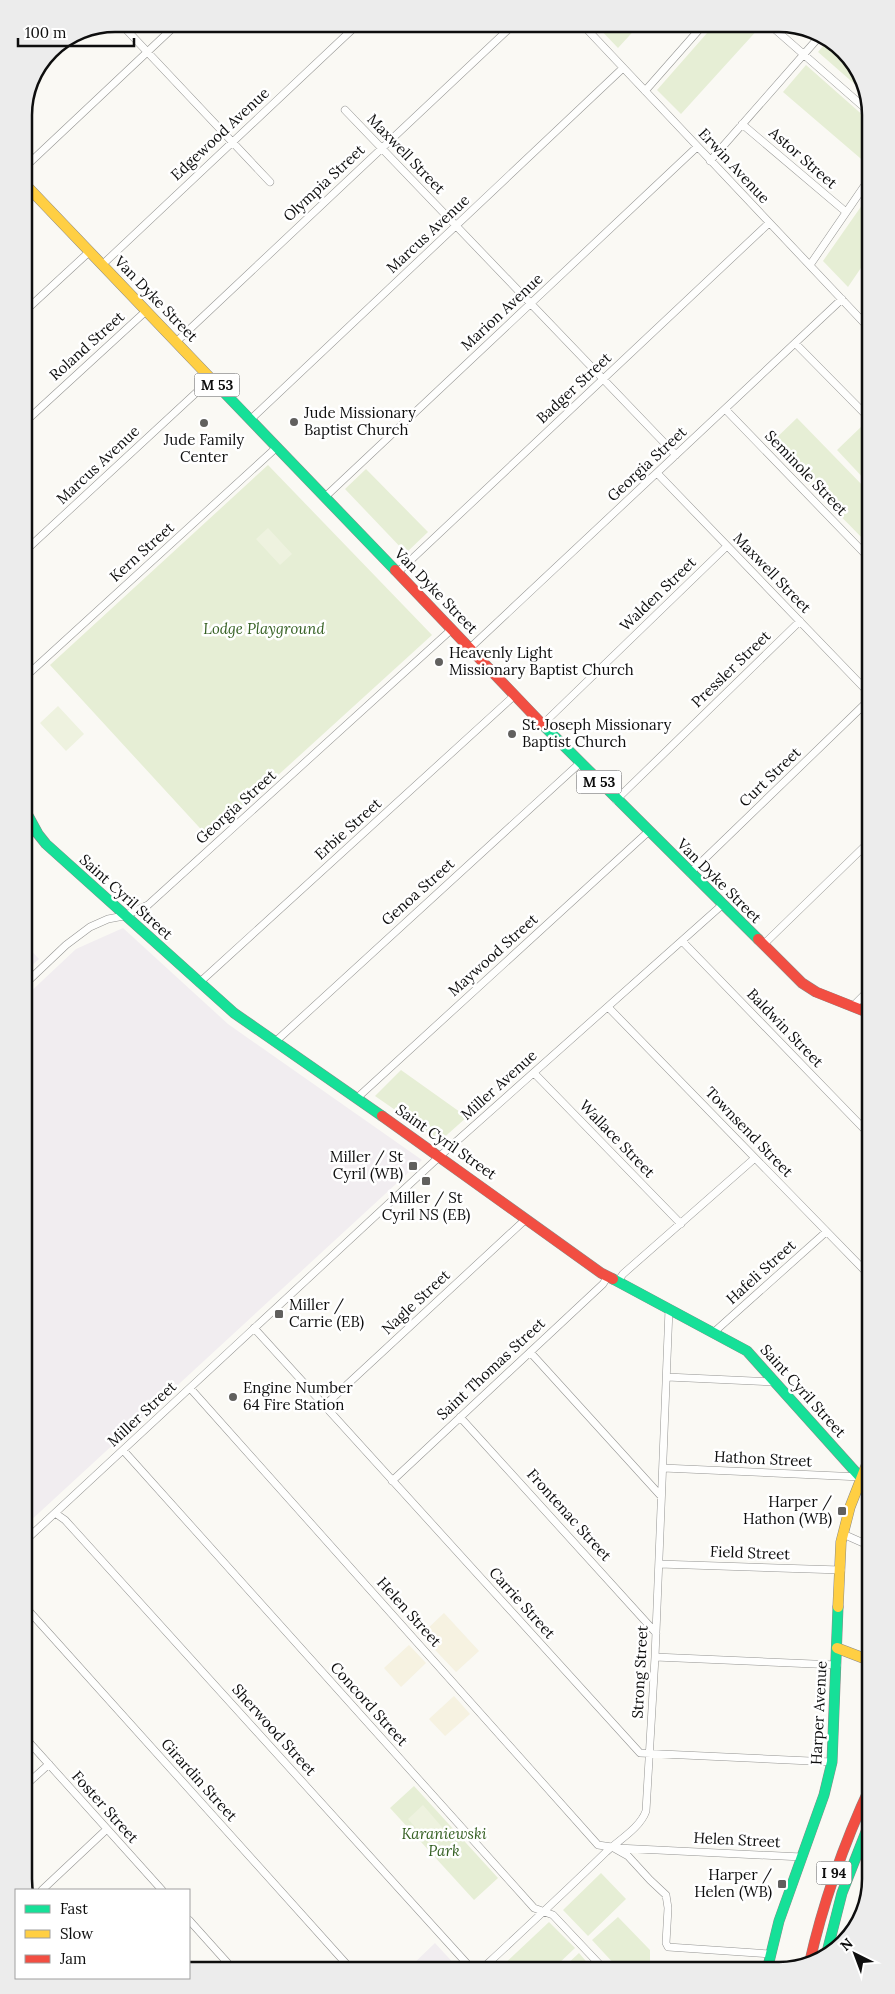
<svg xmlns="http://www.w3.org/2000/svg" width="895" height="1994" font-family="Lora,serif">
<style>
.industrial{fill:#f1edf0}
.farmland{fill:#f6f2e1}
.green{fill:#e6eed5}
.pitch{fill:#eef2df}
.lines{fill:none;stroke-linecap:round;stroke-linejoin:round}
.street-casing{stroke:#949492;stroke-width:8}
.fast-casing{stroke:#8b8a88;stroke-width:11}
.slow-casing{stroke:#8b8a88;stroke-width:11}
.jam-casing{stroke:#8b8a88;stroke-width:11}
.street{stroke:#fefefd;stroke-width:7}
.fast{stroke:#16e098;stroke-width:10}
.slow{stroke:#ffcf43;stroke-width:10}
.jam{stroke:#f24e42;stroke-width:10}
.rail{stroke:#d5c7c8;stroke-width:2.5}
.poi-dot{fill:#61605e;stroke:#fff;stroke-width:2}
.labels{text-anchor:middle;stroke-width:5;stroke-linejoin:round;paint-order:stroke}
.shield{fill:#fff;stroke:#565656;stroke-width:1}
.shield-label{font-size:14px;font-weight:bold;fill:#0e0e0e}
.street-label{font-size:15px;fill:#0e0e0e;stroke:#fff}
.poi-label{font-size:15px;fill:#0e0e0e;stroke:#fff;text-anchor:start}
.park-label{font-size:15px;font-style:italic;fill:#356023;stroke:#fff}
.rim{fill:none;stroke:#0e0e0e;stroke-width:2.5}
</style>
<rect width="100%" height="100%" fill="#faf9f4"/>
<!-- industrial -->
<path class="industrial" d="M123 928 228 1024 422 1160 28 1523 26 996 76 949Z
M26 945 39 959 26 971Z
M435 1943 458 1968H409Z"/>
<!-- farmland -->
<path class="farmland" d="M444 1613 479 1651 456 1672 421 1635Z
M409 1645 426 1663 401 1687 384 1668Z
M454 1696 470 1714 445 1736 429 1719Z"/>
<!-- green -->
<path class="green" d="M595 24H640L618 48Z
M715 24H757L760 27 681 114 657 90Z
M828 40 836 43 866 86V94L818 52Z
M806 65 866 118 867 164 783 92Z
M867 198V259L848 287 823 261Z
M797 418 867 490 868 544 770 444Z
M863 425 867 430V482L837 450Z
M268 465 432 635 209 838 50 665Z
M366 469 428 532 406 553 345 489Z
M401 1070 467 1117 440 1141 375 1096Z
M414 1786 498 1878 474 1900 390 1808Z
M601 1873 626 1899 588 1936 563 1910Z
M618 1917 650 1950V1966L617 1967 592 1940Z
M549 1922 575 1948 555 1967H501Z
M579 1953 591 1967H564Z"/>
<!-- pitch -->
<path class="pitch" d="M268 528 292 554 280 565 256 539Z
M58 706 84 734 66 751 40 723Z
M423 1805 447 1833 432 1846 408 1819Z"/>
<g class="lines">
<defs>
<path id="street" d="M121 24 270 182
M582 24 867 326
M769 24 866 109
M645 91 704 24
M345 110 676 455
M742 124 846 212
M710 161 819 37
M24 168 177 24
M24 202 34 193
M102 265 358 24
M810 265 867 182
M24 312 89 252
M176 342 514 24
M795 343 867 416
M725 409 868 557
M250 420 623 68
M25 422 146 311
M657 473 868 692
M325 497 697 147
M25 551 211 379
M397 573 769 223
M470 648 842 299
M25 677 277 447
M543 724 727 546
M616 800 800 621
M690 873 868 701
M682 941 869 1134
M763 945 868 843
M26 983 66 945 90 927 108 919 124 916 148 905 452 629
M199 983 515 695
M608 1007 870 1276
M852 1007 869 990
M275 1042 580 763
M534 1073 681 1224
M357 1098 648 832
M618 1281 623 1274 755 1158
M254 1328 640 1753 832 1762
M713 1333 826 1232
M530 1352 660 1495
M667 1377 775 1382
M190 1388 598 1845 612 1847
M324 1406 526 1219
M460 1417 656 1633
M123 1450 534 1908 553 1915 602 1967
M663 1468 861 1477
M392 1481 603 1284 608 1276
M55 1513 65 1520 471 1968
M843 1534 870 1546
M28 1538 440 1156 722 905
M659 1564 841 1570
M28 1610 350 1968
M655 1657 837 1665
M28 1741 162 1890
M28 1783 49 1764
M612 1847 628 1856 650 1880 666 1895 668 1908 666 1943 668 1947 770 1954
M617 1848 802 1857
M42 1890 107 1829
M189 1920 233 1969
M484 1967C525 1929 566 1891 606 1852 619 1840 640 1828 646 1811L655 1657 669 1309"/>
<path id="fast" d="M216 384 395 570
M543 725 758 939
M26 812 38 834 46 844 234 1013 382 1116
M613 1279 747 1351 861 1478
M827 1952 842 1893 871 1819
M768 1966 779 1921 824 1795 832 1762 838 1607"/>
<path id="slow" d="M24 183 216 384
M838 1607 841 1542 850 1507 870 1456
M837 1648 871 1661"/>
<path id="jam" d="M395 570 543 725
M758 939 802 983 816 992 869 1013
M382 1116 601 1273 613 1279
M809 1965C823 1902 844 1843 871 1785"/>
</defs>
<!-- street casing -->
<use href="#street" class="street-casing"/>
<!-- fast casing -->
<use href="#fast" class="fast-casing"/>
<!-- slow casing -->
<use href="#slow" class="slow-casing"/>
<!-- jam casing -->
<use href="#jam" class="jam-casing"/>
<!-- street -->
<use href="#street" class="street"/>
<!-- fast -->
<use href="#fast" class="fast"/>
<!-- slow -->
<use href="#slow" class="slow"/>
<!-- jam -->
<use href="#jam" class="jam"/>
<!-- rail -->
<path class="rail" d="M29 1888 31 1890"/>
</g>
<!-- markers -->
<g class="poi-dot">
<circle cx="294" cy="422" r="5"/>
<circle cx="204" cy="423" r="5"/>
<circle cx="439" cy="662" r="5"/>
<circle cx="512" cy="734" r="5"/>
<rect x="408" y="1161" width="10" height="10" rx="2.5"/>
<rect x="421" y="1176" width="10" height="10" rx="2.5"/>
<rect x="274" y="1309" width="10" height="10" rx="2.5"/>
<circle cx="233" cy="1397" r="5"/>
<rect x="837" y="1506" width="10" height="10" rx="2.5"/>
<rect x="777" y="1879" width="10" height="10" rx="2.5"/>
</g>
<g class="labels">
<!-- shield labels -->
<g class="shield">
<rect x="194.5" y="373.5" width="45" height="23" rx="4"/>
<rect x="576.5" y="770.5" width="45" height="23" rx="4"/>
<rect x="816.5" y="1861.5" width="35" height="23" rx="4"/>
</g>
<g class="shield-label">
<text x="217" y="390">M 53</text>
<text x="599" y="787">M 53</text>
<text x="834" y="1878">I 94</text>
</g>
<!-- street labels -->
<g class="street-label">
<text transform="translate(220 134) rotate(-43)" y="5">Edgewood Avenue</text>
<text transform="translate(406 154) rotate(46)" y="5">Maxwell Street</text>
<text transform="translate(803 158) rotate(41)" y="5">Astor Street</text>
<text transform="translate(734 166) rotate(47)" y="5">Erwin Avenue</text>
<text transform="translate(324 183) rotate(-43)" y="5">Olympia Street</text>
<text transform="translate(428 234) rotate(-43)" y="5">Marcus Avenue</text>
<text transform="translate(156 299) rotate(46)" y="5">Van Dyke Street</text>
<text transform="translate(502 312) rotate(-43)" y="5">Marion Avenue</text>
<text transform="translate(87 346) rotate(-42)" y="5">Roland Street</text>
<text transform="translate(574 388) rotate(-43)" y="5">Badger Street</text>
<text transform="translate(647 464) rotate(-43)" y="5">Georgia Street</text>
<text transform="translate(98 465) rotate(-43)" y="5">Marcus Avenue</text>
<text transform="translate(806 473) rotate(46)" y="5">Seminole Street</text>
<text transform="translate(142 552) rotate(-42)" y="5">Kern Street</text>
<text transform="translate(772 573) rotate(46)" y="5">Maxwell Street</text>
<text transform="translate(436 591) rotate(46)" y="5">Van Dyke Street</text>
<text transform="translate(658 594) rotate(-44)" y="5">Walden Street</text>
<text transform="translate(731 669) rotate(-44)" y="5">Pressler Street</text>
<text transform="translate(770 777) rotate(-44)" y="5">Curt Street</text>
<text transform="translate(236 807) rotate(-42)" y="5">Georgia Street</text>
<text transform="translate(348 829) rotate(-42)" y="5">Erbie Street</text>
<text transform="translate(719 881) rotate(45)" y="5">Van Dyke Street</text>
<text transform="translate(418 892) rotate(-42)" y="5">Genoa Street</text>
<text transform="translate(126 897) rotate(42)" y="5">Saint Cyril Street</text>
<text transform="translate(493 955) rotate(-42)" y="5">Maywood Street</text>
<text transform="translate(785 1028) rotate(46)" y="5">Baldwin Street</text>
<text transform="translate(499 1085) rotate(-42)" y="5">Miller Avenue</text>
<text transform="translate(749 1132) rotate(46)" y="5">Townsend Street</text>
<text transform="translate(617 1139) rotate(46)" y="5">Wallace Street</text>
<text transform="translate(446 1142) rotate(35)" y="5">Saint Cyril Street</text>
<text transform="translate(761 1272) rotate(-42)" y="5">Hafeli Street</text>
<text transform="translate(416 1302) rotate(-43)" y="5">Nagle Street</text>
<text transform="translate(491 1369) rotate(-43)" y="5">Saint Thomas Street</text>
<text transform="translate(803 1391) rotate(48)" y="5">Saint Cyril Street</text>
<text transform="translate(142 1414) rotate(-43)" y="5">Miller Street</text>
<text transform="translate(763 1459) rotate(3)" y="5">Hathon Street</text>
<text transform="translate(569 1515) rotate(48)" y="5">Frontenac Street</text>
<text transform="translate(750 1553) rotate(2)" y="5">Field Street</text>
<text transform="translate(522 1603) rotate(48)" y="5">Carrie Street</text>
<text transform="translate(409 1612) rotate(48)" y="5">Helen Street</text>
<text transform="translate(640 1672) rotate(-87)" y="5">Strong Street</text>
<text transform="translate(369 1704) rotate(48)" y="5">Concord Street</text>
<text transform="translate(819 1713) rotate(-87)" y="5">Harper Avenue</text>
<text transform="translate(274 1730) rotate(48)" y="5">Sherwood Street</text>
<text transform="translate(199 1780) rotate(48)" y="5">Girardin Street</text>
<text transform="translate(105 1807) rotate(48)" y="5">Foster Street</text>
<text transform="translate(737 1840) rotate(3)" y="5">Helen Street</text>
</g>
<!-- poi labels -->
<g class="poi-label">
<text x="304" y="418">Jude Missionary<tspan x="304" dy="17">Baptist Church</tspan></text>
<text x="204" y="445" text-anchor="middle">Jude Family<tspan x="204" dy="17">Center</tspan></text>
<text x="449" y="658">Heavenly Light<tspan x="449" dy="17">Missionary Baptist Church</tspan></text>
<text x="522" y="730">St. Joseph Missionary<tspan x="522" dy="17">Baptist Church</tspan></text>
<text x="403" y="1162" text-anchor="end">Miller / St<tspan x="403" dy="17">Cyril (WB)</tspan></text>
<text x="426" y="1203" text-anchor="middle">Miller / St<tspan x="426" dy="17">Cyril NS (EB)</tspan></text>
<text x="289" y="1310">Miller /<tspan x="289" dy="17">Carrie (EB)</tspan></text>
<text x="243" y="1393">Engine Number<tspan x="243" dy="17">64 Fire Station</tspan></text>
<text x="832" y="1507" text-anchor="end">Harper /<tspan x="832" dy="17">Hathon (WB)</tspan></text>
<text x="772" y="1880" text-anchor="end">Harper /<tspan x="772" dy="17">Helen (WB)</tspan></text>
</g>
<!-- park labels -->
<g class="park-label">
<text x="264" y="634">Lodge Playground</text>
<text x="444" y="1839">Karaniewski<tspan x="444" dy="17">Park</tspan></text>
</g>
</g>
<!-- crop -->
<path d="M0 0H895V1994H0ZM115 32H779A83 83 0 0 1 862 115V1879A83 83 0 0 1 779 1962H115A83 83 0 0 1 32 1879V115A83 83 0 0 1 115 32Z" fill="#ececec" fill-rule="evenodd"/>
<path class="rim" d="M115 32H779A83 83 0 0 1 862 115V1879A83 83 0 0 1 779 1962H115A83 83 0 0 1 32 1879V115A83 83 0 0 1 115 32Z"/>
<!-- legend -->
<rect x="15" y="1889" width="175" height="90" fill="#ffffff" stroke="#9f9f9f"/>
<rect x="25" y="1905" width="25" height="8" fill="#16e098" stroke="#9f9f9f"/>
<text x="60" y="1914" font-size="15" fill="#0e0e0e">Fast</text>
<rect x="25" y="1930" width="25" height="8" fill="#ffcf43" stroke="#9f9f9f"/>
<text x="60" y="1939" font-size="15" fill="#0e0e0e">Slow</text>
<rect x="25" y="1955" width="25" height="8" fill="#f24e42" stroke="#9f9f9f"/>
<text x="60" y="1964" font-size="15" fill="#0e0e0e">Jam</text>
<!-- north arrow -->
<g transform="translate(855 1954) rotate(318)" stroke="#ffffff" stroke-width="4" paint-order="stroke">
<path d="M0-4L9 19L0 12L-9 19Z" fill="#0e0e0e"/>
<text y="-8" font-size="14" font-weight="bold" text-anchor="middle" fill="#0e0e0e">N</text>
</g>
<!-- scale -->
<path d="M18 38v8h116v-8" fill="none" stroke="#0e0e0e" stroke-width="2.5"/>
<text x="25" y="38" font-size="15" fill="#0e0e0e" stroke="#ffffff" stroke-width="4" paint-order="stroke">100 m</text>
</svg>
